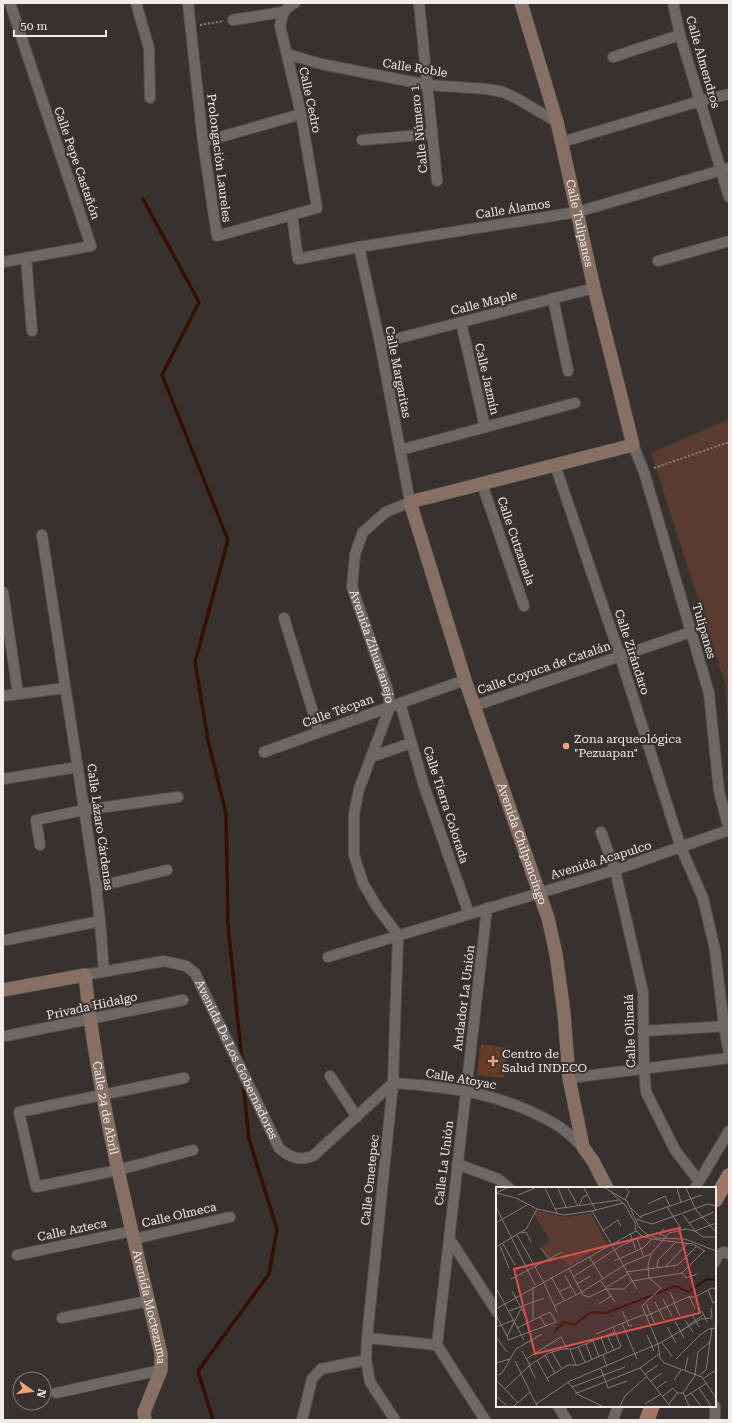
<svg xmlns="http://www.w3.org/2000/svg" width="732" height="1423" font-family="'Roboto Serif',serif">
<style>
.green{fill:#593c2f}
.lines{fill:none;stroke-linecap:round;stroke-linejoin:round}
.stream{stroke:#350e00;stroke-width:3.5}
.building{fill:#673c27}
.street-casing{stroke:#55504e;stroke-width:12}
.secondary-casing{stroke:#55504e;stroke-width:14}
.primary-casing{stroke:#55504e;stroke-width:16}
.path{stroke:#86817e;stroke-width:2;stroke-dasharray:2 2;stroke-linecap:butt}
.street{stroke:#6e6864;stroke-width:10}
.secondary{stroke:#876f63;stroke-width:13}
.primary{stroke:#9f7663;stroke-width:15}
.poi-dot{fill:#f1a17c;stroke:#38322f;stroke-width:1.5}
.labels{text-anchor:middle;stroke-width:4;stroke-linejoin:round;paint-order:stroke}
.street-label{font-size:12px;fill:#f0ecea;stroke:#38322f}
.poi-label{font-size:12px;fill:#f0ecea;stroke:#38322f;text-anchor:start}
.inset-river{fill:none;stroke:#350e00;stroke-width:2}
.inset-road{fill:none;stroke:#827c7a;stroke-width:1}
.view{fill:#db4f4f;fill-opacity:0.15;stroke:#db4f4f;stroke-width:2}
.inset-edge{fill:none;stroke:#f0ecea;stroke-width:2}
</style>
<rect width="100%" height="100%" fill="#38322f"/>
<!-- green -->
<path class="green" d="M729 419V742L725 683 651 453Z"/>
<g class="lines">
<!-- stream -->
<path class="stream" d="M143 199 199 302 162 375 228 540 195 662 208 740 226 814 228 925 242 1062
M213 1420 198 1371 269 1274 277 1229 249 1139 243 1082"/>
</g>
<!-- building -->
<path class="building" d="M481 1044 509 1048 504 1078 477 1075Z"/>
<g class="lines">
<defs>
<g id="street">
<path d="M136 3 149 48 150 98"/>
<path d="M188 3 203 142 217 236 317 208 301 114 280 26C283 13 284 8 295 3"/>
<path d="M419 3 437 181"/>
<path d="M673 3 680 35 729 197"/>
<path d="M233 20 283 12"/>
<path d="M287 54 321 64 428 85 487 89 503 92 516 98 557 122"/>
<path d="M613 57 680 35"/>
<path d="M362 140 432 134"/>
<path d="M203 142 301 114"/>
<path d="M562 142 700 101 729 94"/>
<path d="M292 215 298 259 359 247 577 212 729 168"/>
<path id="s1" d="M359 247 380 343 410 502 386 512 363 532 355 554 352 587 388 691 390 707 359 789 354 814V855L363 883 377 907 398 935 393 1083 367 1338 366 1360 370 1382 395 1420"/>
<path d="M26 258 32 331"/>
<path d="M658 261 729 241"/>
<path d="M3 262 91 246 10 3"/>
<path d="M553 298 568 371"/>
<path d="M461 322 485 427"/>
<path d="M380 343 594 288"/>
<path d="M633 445 644 472 709 693 719 791 729 830"/>
<path d="M400 450 575 403"/>
<path d="M555 465 620 656 681 848 703 898 715 950 724 1026 729 1052"/>
<path d="M482 484 524 606"/>
<path d="M42 535 96 887 100 921 104 971"/>
<path d="M3 592 18 694"/>
<path d="M284 618 319 732"/>
<path d="M3 696 65 688"/>
<path d="M400 703 424 786 469 914"/>
<path d="M474 706 691 632"/>
<path d="M264 752 465 680"/>
<path d="M371 757 411 743"/>
<path d="M3 779 78 767"/>
<path d="M601 832 615 870 643 992 644 1069 646 1092 675 1150 698 1180"/>
<path d="M40 845 36 820 84 810 178 797"/>
<path d="M96 887 167 870"/>
<path d="M6 940 100 921"/>
<path d="M328 957 615 870 729 830"/>
<path id="s2" d="M85 975 164 961 186 966 195 973 279 1148C290 1158 300 1161 313 1156L393 1083C454 1087 506 1094 560 1127 568 1133 576 1140 583 1147"/>
<path d="M643 1031 729 1026"/>
<path d="M6 1036 183 1000"/>
<path d="M330 1076 357 1117"/>
<path d="M184 1078 19 1112 36 1187 118 1170 193 1150"/>
<path d="M569 1078 729 1058"/>
<path d="M457 1164 498 1179 509 1188"/>
<path d="M695 1188 729 1131"/>
<path d="M449 1238 497 1312"/>
<path d="M134 1239 230 1217"/>
<path d="M17 1255 132 1231"/>
<path d="M715 1262 718 1255 724 1252 729 1254"/>
<path d="M62 1318 148 1301"/>
<path d="M367 1338 437 1345"/>
<path d="M56 1393 161 1370"/>
<path d="M558 1406 567 1420"/>
<path d="M715 1406V1420"/>
<path d="M302 1420 312 1379 321 1369 366 1360"/>
<path d="M485 1420 437 1345 487 908"/>
<path d="M613 1420 618 1406"/>
</g>
<g id="secondary">
<path id="s3" d="M521 3 557 122 594 288 633 445 410 502 465 680 548 918 556 954 564 1013 569 1078 583 1147 593 1161 607 1188"/>
<path id="s4" d="M3 990 85 975C98 1104 132 1229 161 1354V1370L144 1412 145 1420"/>
</g>
<path id="primary" d="M715 1200 729 1176
M647 1420 652 1406"/>
</defs>
<!-- street casing -->
<use href="#street" class="street-casing"/>
<!-- secondary casing -->
<use href="#secondary" class="secondary-casing"/>
<!-- primary casing -->
<use href="#primary" class="primary-casing"/>
<!-- path -->
<path class="path" d="M200 25 224 21
M654 468 729 442"/>
<!-- street -->
<use href="#street" class="street"/>
<!-- secondary -->
<use href="#secondary" class="secondary"/>
<!-- primary -->
<use href="#primary" class="primary"/>
</g>
<!-- markers -->
<g class="poi-dot">
<circle cx="566" cy="746" r="4"/>
<path d="M491 1055h4v4h4v4h-4v4h-4v-4h-4v-4h4z"/>
</g>
<g class="labels">
<!-- street labels -->
<g class="street-label">
<text transform="translate(703 62) rotate(74)" y="4">Calle Almendros</text>
<text transform="translate(415 68) rotate(9)" y="4">Calle Roble</text>
<text transform="translate(310 100) rotate(78)" y="4">Calle Cedro</text>
<text transform="translate(419 129) rotate(-96)" y="4">Calle Número 1</text>
<text transform="translate(219 158) rotate(83)" y="4">Prolongación Laureles</text>
<text transform="translate(77 163) rotate(71)" y="4">Calle Pepe Castañón</text>
<text transform="translate(513 209) rotate(-9)" y="4">Calle Álamos</text>
<text dy="4" stroke="none"><textPath href="#s3" startOffset="228">Calle Tulipanes</textPath></text>
<text transform="translate(484 303) rotate(-14)" y="4">Calle Maple</text>
<text transform="translate(398 372) rotate(79)" y="4">Calle Margaritas</text>
<text transform="translate(487 379) rotate(77)" y="4">Calle Jazmín</text>
<text transform="translate(516 541) rotate(71)" y="4">Calle Cutzamala</text>
<text transform="translate(704 631) rotate(74)" y="4">Tulipanes</text>
<text dy="4" stroke="none"><textPath href="#s1" startOffset="436">Avenida Zihuatanejo</textPath></text>
<text transform="translate(632 652) rotate(72)" y="4">Calle Zirándaro</text>
<text transform="translate(544 668) rotate(-19)" y="4">Calle Coyuca de Catalán</text>
<text transform="translate(338 711) rotate(-20)" y="4">Calle Técpan</text>
<text transform="translate(446 805) rotate(72)" y="4">Calle Tierra Colorada</text>
<text transform="translate(100 827) rotate(82)" y="4">Calle Lázaro Cárdenas</text>
<text dy="4" stroke="none"><textPath href="#s3" startOffset="1046">Avenida Chilpancingo</textPath></text>
<text transform="translate(601 860) rotate(-17)" y="4">Avenida Acapulco</text>
<text transform="translate(464 998) rotate(-83)" y="4">Andador La Unión</text>
<text transform="translate(92 1006) rotate(-12)" y="4">Privada Hidalgo</text>
<text transform="translate(630 1031) rotate(-92)" y="4">Calle Olinalá</text>
<text dy="4" stroke="none"><textPath href="#s2" startOffset="210">Avenida De Los Gobernadores</textPath></text>
<text transform="translate(461 1079) rotate(10)" y="4">Calle Atoyac</text>
<text dy="4" stroke="none"><textPath href="#s4" startOffset="218">Calle 24 de Abril</textPath></text>
<text transform="translate(444 1163) rotate(-83)" y="4">Calle La Unión</text>
<text transform="translate(370 1180) rotate(-84)" y="4">Calle Ometepec</text>
<text transform="translate(179 1215) rotate(-13)" y="4">Calle Olmeca</text>
<text transform="translate(72 1230) rotate(-12)" y="4">Calle Azteca</text>
<text dy="4" stroke="none"><textPath href="#s4" startOffset="422">Avenida Moctezuma</textPath></text>
</g>
<!-- poi labels -->
<g class="poi-label">
<text x="574" y="743">Zona arqueológica<tspan x="574" dy="14">"Pezuapan"</tspan></text>
<text x="502" y="1058">Centro de<tspan x="502" dy="14">Salud INDECO</tspan></text>
</g>
</g>
<!-- overview -->
<g transform="translate(496 1187)">
<rect width="220" height="220" fill="#38322f"/>
<path d="M41 24 71 30 95 26 112 59 97 64 73 79 64 68 54 74 44 60 54 54 38 27Z" fill="#593c2f"/>
<path class="inset-river" d="M160 107 179 99 192 105 211 92 220 93M58 145 68 135 78 138 95 125 110 126 157 108"/>
<path class="inset-road" d="M49 1 61 26M62 1 70 20M72 1 82 19M88 1 100 24M109 1 131 14 143 40 150 47 161 51 189 52 220 64M181 1 185 16M190 1 200 23 220 45M0 6 20 11 41 22 68 28 96 24 127 16M0 6 11 1M116 6 129 18 139 36 140 44 146 49 156 52 196 57 209 64M22 8 39 1M129 13 133 5 130 1M152 17 169 9 174 19M83 19 87 10 91 8M0 20 39 98M171 20 186 43M135 21 145 31V29L206 8M59 22 123 13M96 24 141 102M187 28 199 44 220 36M140 32 156 37 212 17 220 19M0 36 31 18M193 36 218 25M168 42 163 47 169 49M106 44 122 33 125 39M25 46 30 45 35 55M134 46 140 63M21 48 47 94 61 125M141 52 148 70M7 57 19 78M4 59 13 81M0 60 30 42 41 22M45 61 52 71M155 67 152 79 153 91 165 101 146 119 162 157 164 171 168 176 206 190 220 211M93 69 107 92M118 74 147 61 156 52M170 79 192 56M73 81 87 108 93 110 110 102H128L136 94 186 86 209 63M161 81 162 73 180 55M130 85 182 78 201 59M186 86 190 91 201 87M69 89 80 108M55 90 68 113M77 90 123 60 146 49M15 92 66 65M105 94 119 115M81 97 94 89M37 100V132M0 101 28 153M109 101 132 87M212 103 217 116 220 114M16 104 32 134M63 105 75 99M174 105 179 116M193 109 199 121M167 112 176 129M159 115 168 133M178 116 184 129M103 117 115 109M150 117 159 137M58 119 86 105 130 77 155 67 173 46 190 42 199 44 207 50H220M0 122 140 44M13 124 48 111M126 124 133 139 136 138M206 124 211 135M0 128 11 149M44 129 50 140M150 129 192 110H199L216 101 220 102M197 129 203 140M189 133 197 145M179 134 188 151M126 136 141 172M0 140 18 133M171 140 180 156M21 141 54 125 60 135 12 153 11 149 25 122M184 145 207 128M100 147 149 127M111 148 118 163M151 148 158 164M0 150 11 165M105 151 111 166M97 154 103 170M166 156 176 169M90 157 96 173M82 160 89 175M74 163 80 178M26 164 34 178M56 165 65 181M202 165 215 154M49 168 59 186M107 168 111 180M30 172 65 150 71 162M180 172 204 148 213 142 220 141M41 173 53 195M19 174 41 219M0 176 14 172M33 178 39 191M144 181 174 219M105 182 112 201 131 194M189 183 192 170M149 187 162 178M199 187 202 165M2 188 6 186 20 162 46 147M204 188 210 183 216 141M51 191 72 178H83L125 160 117 140M208 191 220 183M0 193 22 216M178 193 186 182M155 194 166 186M72 195 81 206 144 181 163 167M76 200 129 180M161 201 171 194M203 201 215 219M9 202 34 178 53 166 66 162H77L119 145M79 206 106 219M181 206H187L193 219M187 206 200 187M195 206 205 219M0 209 11 219M167 209 177 201 181 206M189 210 211 196M40 217 74 194 164 156 205 132 216 131 215 121M149 217 165 207M173 217 181 206M18 219 34 205M124 219 129 209 151 189"/>
<path class="view" d="M183 41 204 126 39 167 18 82Z"/>
<rect width="220" height="220" class="inset-edge"/>
</g>
<!-- border -->
<rect width="732" height="1423" fill="none" stroke="#f0ecea" stroke-width="8"/>
<!-- north arrow -->
<g transform="translate(32 1391) rotate(104)"><circle r="19" fill="#38322f" stroke="#827c7a"/>
<path d="M0-3L7 15L0 10L-7 15Z" fill="#f1a17c"/>
<text y="-6" font-size="11" font-weight="bold" text-anchor="middle" fill="#f0ecea">N</text>
</g>
<!-- scale -->
<path d="M14 30v6h92v-6" fill="none" stroke="#f0ecea" stroke-width="2"/>
<text x="20" y="30" font-size="12" fill="#f0ecea" stroke="#38322f" stroke-width="3" paint-order="stroke">50 m</text>
</svg>
